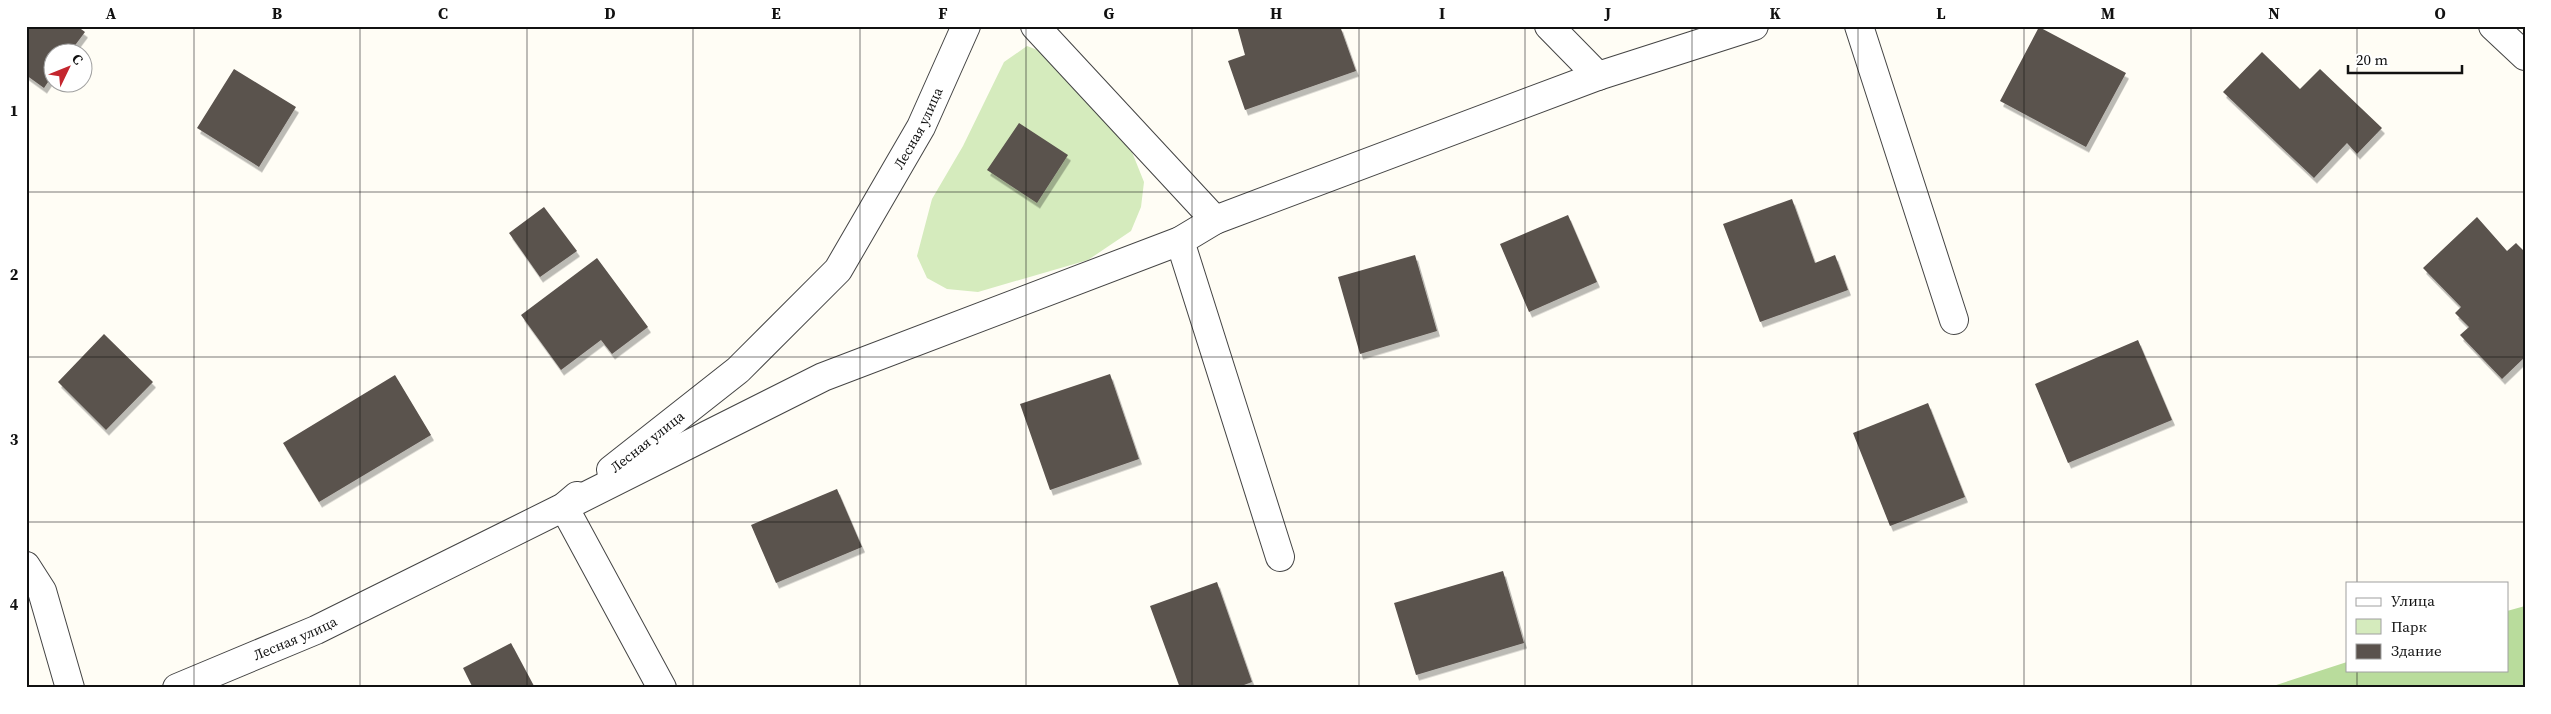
<svg xmlns="http://www.w3.org/2000/svg" width="2551" height="714" font-family="'Source Serif 4',serif">
<style>
.green{fill:#d5ebbd}
.forest{fill:#b9dc9c}
.building{fill:#5a524d;filter:url(#shadow)}
.lines{fill:none;stroke-linecap:round;stroke-linejoin:round}
.minor-casing{stroke:#444;stroke-width:30}
.minor{stroke:#fff;stroke-width:28}
.grid{fill:none;stroke:#111;stroke-width:1;stroke-opacity:0.55}
.labels{text-anchor:middle;stroke-width:5;stroke-linejoin:round;paint-order:stroke}
.street-label{font-size:14px;fill:#111;stroke:#fff}
.neatline{fill:none;stroke:#111;stroke-width:2}
.grid-label{font-size:16px;text-anchor:middle;font-weight:bold;fill:#111}
</style>
<defs>
<filter id="shadow"><feDropShadow dx="3" dy="5.5" stdDeviation="0" flood-color="#0004"/></filter>
</defs>
<rect width="100%" height="100%" fill="#fffdf5"/>
<!-- green -->
<path class="green" d="M1027 46 1048 54 1132 152 1144 182 1141 207 1131 231 1088 260 978 292 947 289 927 278 917 256 932 199 963 146 1004 62Z"/>
<!-- forest -->
<path class="forest" d="M2525 606V688H2267L2347 662V670H2507V611Z"/>
<!-- building -->
<path class="building" d="M26 26H77L85 32 70 52H52V76L44 88 26 75Z
M1237 26H1340L1356 71 1245 110 1228 61 1245 55Z
M2039 27 2126 73 2086 147 2000 101Z
M2262 52 2300 89 2320 69 2382 128 2357 154 2347 143 2314 178 2223 92Z
M234 69 296 107 259 167 197 128Z
M1019 123 1068 155 1037 203 987 170Z
M1792 199 1815 263 1835 255 1848 290 1760 322 1723 224Z
M544 207 577 251 540 277 509 233Z
M1568 215 1597 282 1529 312 1500 244Z
M2477 217 2507 251 2516 243 2525 252V357L2502 379 2460 335 2469 327 2455 313 2461 307 2423 268Z
M1415 255 1437 331 1360 354 1338 277Z
M597 258 648 327 612 354 601 340 561 370 521 315Z
M104 334 153 382 106 430 58 382Z
M2138 340 2172 420 2068 463 2035 384Z
M1110 374 1139 459 1050 490 1020 404Z
M395 375 431 435 319 502 283 443Z
M1928 403 1965 497 1890 526 1853 433Z
M837 489 862 547 776 583 751 525Z
M1503 571 1524 643 1416 675 1394 603Z
M1217 582 1252 682 1236 688H1180L1150 606Z
M511 643 535 688H473L463 668Z"/>
<g class="lines">
<defs>
<g id="minor">
<path d="M1035 26 1215 220"/>
<path d="M1549 26 1598 76"/>
<path d="M1859 26 1954 320"/>
<path d="M2493 26 2525 56"/>
<path d="M1180 241 1280 557"/>
<path id="s1" d="M611 470 738 370 838 270 921 127 966 26"/>
<path d="M26 566 42 591 70 688"/>
<path id="s2" d="M177 688 316 630 564 507 577 496"/>
<path d="M662 688 564 507 823 377 1180 241 1215 220 1598 76 1754 26"/>
</g>
</defs>
<!-- minor casing -->
<use href="#minor" class="minor-casing"/>
<!-- minor -->
<use href="#minor" class="minor"/>
</g>
<!-- grid -->
<path class="grid" d="M194 26V688M360 26V688M527 26V688M693 26V688M860 26V688M1026 26V688M1192 26V688M1359 26V688M1525 26V688M1692 26V688M1858 26V688M2024 26V688M2191 26V688M2357 26V583M26 192H2525M26 357H2525M26 522H2525M2357 670V688"/>
<g class="labels">
<!-- street labels -->
<g class="street-label">
<text dy="5" stroke="none"><textPath href="#s1" startOffset="466">Лесная улица</textPath></text>
<text dy="5" stroke="none"><textPath href="#s1" startOffset="46">Лесная улица</textPath></text>
<text dy="5" stroke="none"><textPath href="#s2" startOffset="128">Лесная улица</textPath></text>
</g>
</g>
<!-- border -->
<rect width="2551" height="714" fill="none" stroke="#ffffff" stroke-width="55"/>
<!-- legend -->
<rect x="2346" y="582" width="162" height="90" fill="#ffffff" stroke="#a0a0a0"/>
<rect x="2356" y="598" width="25" height="8" fill="#ffffff" stroke="#a0a0a0"/>
<text x="2391" y="606" font-size="15" fill="#111111">Улица</text>
<rect x="2356" y="619" width="25" height="15" fill="#d5ebbd" stroke="#a0a0a0"/>
<text x="2391" y="632" font-size="15" fill="#111111">Парк</text>
<rect x="2356" y="644" width="25" height="15" fill="#5a524d" stroke="#a0a0a0"/>
<text x="2391" y="656" font-size="15" fill="#111111">Здание</text>
<!-- north arrow -->
<g transform="translate(68 68) rotate(47)"><circle r="24" fill="#ffffff" stroke="#a0a0a0"/>
<path d="M0-4L9 19L0 12L-9 19Z" fill="#c4262e"/>
<text y="-8" font-size="14" font-weight="bold" text-anchor="middle" fill="#111111">С</text>
</g>
<!-- scale -->
<path d="M2348 65v8h114v-8" fill="none" stroke="#111111" stroke-width="2.5"/>
<text x="2356" y="65" font-size="15" fill="#111111" stroke="#ffffff" stroke-width="4" paint-order="stroke">20 m</text>
<rect x="28" y="28" width="2496" height="658" class="neatline"/>
<g class="grid-label">
<text x="111" y="19">A</text>
<text x="277" y="19">B</text>
<text x="443" y="19">C</text>
<text x="610" y="19">D</text>
<text x="776" y="19">E</text>
<text x="943" y="19">F</text>
<text x="1109" y="19">G</text>
<text x="1276" y="19">H</text>
<text x="1442" y="19">I</text>
<text x="1608" y="19">J</text>
<text x="1775" y="19">K</text>
<text x="1941" y="19">L</text>
<text x="2108" y="19">M</text>
<text x="2274" y="19">N</text>
<text x="2440" y="19">O</text>
<text x="14" y="116">1</text>
<text x="14" y="280">2</text>
<text x="14" y="445">3</text>
<text x="14" y="610">4</text>
</g>
</svg>
